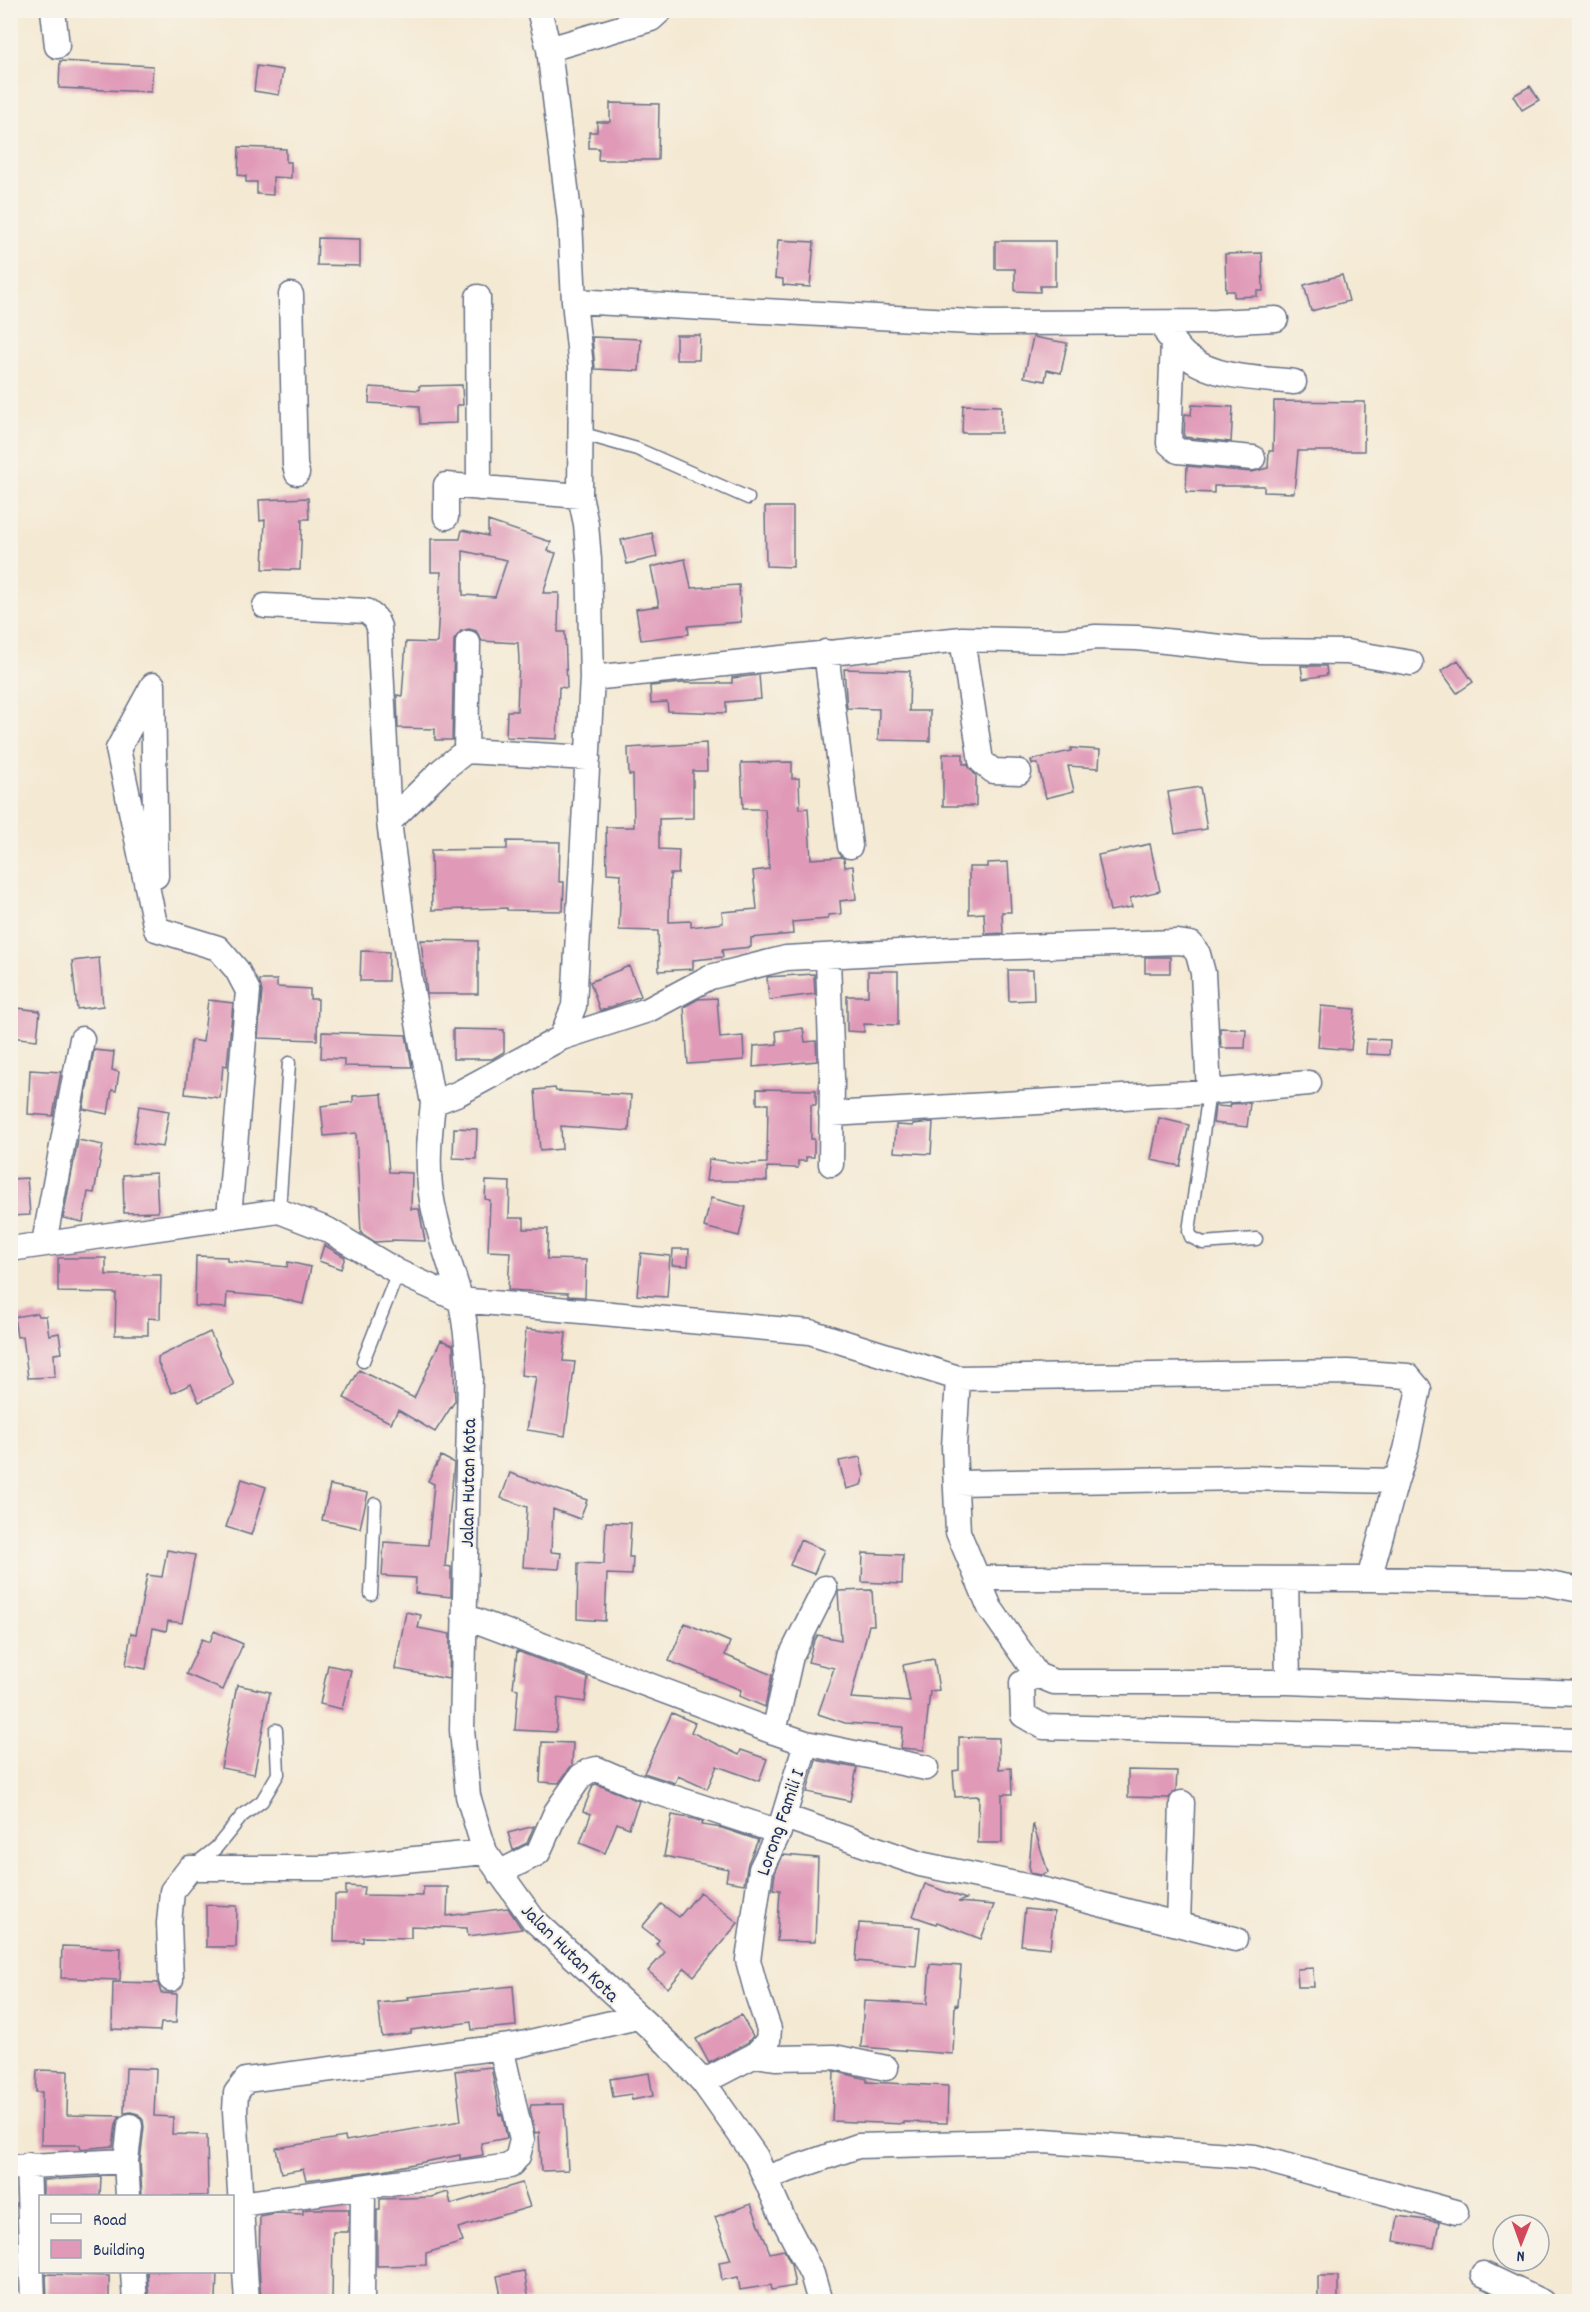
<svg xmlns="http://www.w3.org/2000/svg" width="1590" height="2312" font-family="Dekko,sans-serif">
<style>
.building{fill:#e09ab8;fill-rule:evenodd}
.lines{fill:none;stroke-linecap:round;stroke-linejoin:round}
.lane-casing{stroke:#677087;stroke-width:15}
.street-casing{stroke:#677087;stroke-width:27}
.lane{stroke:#fff;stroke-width:12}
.street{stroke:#fff;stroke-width:24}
.labels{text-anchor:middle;stroke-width:4.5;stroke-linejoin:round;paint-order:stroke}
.street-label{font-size:20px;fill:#1b2f5e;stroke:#f7f3e8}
</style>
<rect width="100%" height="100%" fill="#f7f3e8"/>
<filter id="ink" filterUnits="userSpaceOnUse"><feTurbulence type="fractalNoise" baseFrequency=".0167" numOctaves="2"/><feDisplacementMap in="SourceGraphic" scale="12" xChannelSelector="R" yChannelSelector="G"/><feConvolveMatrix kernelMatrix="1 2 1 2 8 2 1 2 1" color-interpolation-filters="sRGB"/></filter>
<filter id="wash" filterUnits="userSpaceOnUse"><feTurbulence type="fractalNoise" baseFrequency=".008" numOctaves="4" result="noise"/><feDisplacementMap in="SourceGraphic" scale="24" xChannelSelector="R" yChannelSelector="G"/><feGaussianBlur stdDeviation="1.35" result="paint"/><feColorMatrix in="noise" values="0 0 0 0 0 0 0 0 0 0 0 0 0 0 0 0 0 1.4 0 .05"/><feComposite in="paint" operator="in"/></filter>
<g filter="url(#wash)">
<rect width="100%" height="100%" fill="#f4e9d3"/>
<g id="blocks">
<!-- building -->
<path class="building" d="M60 61 153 66 151 92 59 88Z
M257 66 283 70 279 95 254 91Z
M1530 86 1539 100 1522 110 1513 96Z
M610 103 659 104 658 160H598L599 148H589V132H597V122H610Z
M239 147 286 149V162H291V178L273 177V195L257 194V182H246V176L238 175Z
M318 238 360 239V266L317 265Z
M778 240 814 242 810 287 783 285V279L775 278Z
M995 241H1055V286H1040V292L1015 291V269H995Z
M1262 253 1263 291H1257V296L1234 297V291H1226L1225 254Z
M1342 275 1349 301 1311 311 1304 285Z
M676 335H700L699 360H676Z
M592 337 641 339 639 371 595 369Z
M1033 337 1067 343 1061 373 1047 370 1045 381 1024 377Z
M462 385 463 405H457V423L420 424 419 406 369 403 370 387 419 390V386Z
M1274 401 1365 402 1364 451H1298L1294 493 1264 492V486H1214V493L1186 492 1187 466 1252 472 1268 468 1269 451H1273Z
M963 405 1001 406V433H962Z
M1192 405 1233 407 1231 442 1184 437 1185 414 1191 415Z
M308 498 309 519H302L300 570 263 569 265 520 260 521 259 500Z
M765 507H793V567L766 566Z
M488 521 551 542 548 551 556 553 543 593H559L558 632H565L567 688 559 687 557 739 506 737 507 711H517L519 660 518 643 482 641 476 631 469 629 461 631 454 640 452 740H435V729L398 728 397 695 402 696 406 642 437 643 441 572H431V539H460L462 530 488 536ZM463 551 507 560 495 597 463 595Z
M652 533 657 557 627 564 621 540Z
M685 559 691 588 739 585 741 622 688 626 689 634 641 640 636 609 659 606 651 567Z
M1458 660 1473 682 1457 693 1441 671Z
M1301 666H1326L1327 675 1303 679Z
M844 669 910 671 909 711H930V741L878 740 879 709 847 708Z
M759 675 761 699 726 702V713L668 711 667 702 651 703 650 686 683 683H732V678Z
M706 743 707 771H693V818L659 819V849L679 850 678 874H670L669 922 691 921V927L723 923 722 912 757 909 753 871 769 869 765 809H743L741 763 792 762V779L799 778 800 809 808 808 811 859 841 857 844 859 845 867 853 866 856 899 840 901 841 914 828 915V919L792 922 793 934 751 938V947L722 950 723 957 693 960V969L659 971 658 931 619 930 621 874 607 873 606 827H634L633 775H629L628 748Z
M1071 748 1100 750 1099 768 1068 766 1074 791 1046 798 1038 764H1032L1031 760 1071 751Z
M943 754H963V764H967L976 776V806H943Z
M1200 787 1207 829 1175 834 1168 792Z
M507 841 560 842 559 882H564L563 911 507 910V908L432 910 431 850 507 849Z
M1150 844 1160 891 1130 898 1132 907 1110 911 1098 855Z
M1008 862 1011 912H1002L1003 933 985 934 984 913 969 914V867H987V863Z
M421 940 478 941V994H427Z
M361 951 389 952 388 981H360Z
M1145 957H1170V973H1145Z
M99 958 103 1006 77 1009 72 961Z
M629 966 641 996 600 1011 590 982Z
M1008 970H1033L1034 1000 1009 1001Z
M868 971H898V1025L864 1024V1032L847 1031V996H868Z
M814 974 815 994 769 1000 767 977Z
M259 980H277V987L310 989V999H318L317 1040 258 1038 262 992Z
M717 998 720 1038 743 1036 744 1060 688 1064 684 1007 698 999Z
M208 1000 233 1003 227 1066 223 1065 220 1098 185 1094 191 1040 203 1042Z
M1321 1006 1355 1009 1351 1050 1318 1047Z
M10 1007 40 1011 37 1040 10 1037Z
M803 1028 805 1042 816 1041 817 1061 753 1067 754 1046 777 1044 776 1031Z
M1220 1028 1246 1029 1245 1048H1221Z
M453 1029 504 1030V1052L492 1059H453Z
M322 1032 406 1035 412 1067 344 1066V1059L321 1058Z
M1367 1039 1390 1040 1389 1055 1366 1054Z
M94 1050 114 1052 112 1070 119 1072 116 1091 112 1090 108 1114 83 1109Z
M30 1070 61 1072 53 1116 28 1114Z
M555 1088 556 1091 631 1095 629 1131 561 1126 562 1149 540 1151 535 1090Z
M757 1089 816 1090V1105H811V1139H814V1157H806V1161H798V1168L767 1167V1181H706L709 1159 747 1164 767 1163 768 1104H757Z
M382 1094 389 1172 412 1173 411 1209H419L425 1241 392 1240V1241L375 1242 361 1233 356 1133 324 1136 321 1106 353 1102V1096Z
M1250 1103 1247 1127 1213 1123 1215 1106 1230 1107 1231 1104Z
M139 1106 169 1111 163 1147 133 1143Z
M1159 1118 1189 1125 1180 1166 1151 1160Z
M933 1122 931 1154 894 1152 896 1125 913 1126V1124Z
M454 1128 477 1129 476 1159 453 1158Z
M78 1140 103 1145 94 1193 88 1192 83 1222 63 1218Z
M156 1173 158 1212 124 1213 123 1175Z
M27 1178 30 1215 10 1216V1179Z
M486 1181 510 1182 509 1218H524V1229H548L547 1259 586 1260 585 1297 568 1296V1293L508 1290 510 1252 488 1251 490 1200 485 1199Z
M711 1198 746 1207 739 1236 704 1227Z
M324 1245 345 1257 341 1269 319 1261Z
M673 1249H689L688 1266 672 1265Z
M641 1253 670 1256 667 1297 637 1295Z
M196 1256 227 1257V1261L287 1267 288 1262 311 1267 303 1304 274 1297 227 1293 226 1308 195 1306Z
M58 1258H106V1275H161L160 1319 148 1318V1335H115L116 1293 58 1292Z
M37 1313 38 1316H46L49 1335 59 1333 62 1353 54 1354 55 1377 28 1378 23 1336 17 1337 14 1317Z
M526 1329 566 1333 563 1361 575 1362 565 1436 527 1430 536 1377 521 1375Z
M210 1332 234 1385 199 1402 191 1384 172 1393 158 1363V1357Z
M441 1340 453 1345 455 1401 435 1432 398 1410 391 1423 344 1398 359 1370 414 1398Z
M441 1456 454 1463 445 1566 451 1567V1597L415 1593 416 1578 382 1576 384 1542 428 1545 434 1484 428 1481Z
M860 1457 864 1476 861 1485 846 1489 839 1461Z
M510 1473 587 1500 580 1519 553 1509 551 1552 561 1553 559 1569 523 1567 527 1507 501 1498Z
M242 1479 266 1487 251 1535 226 1527Z
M330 1485 368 1493 360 1528 322 1520Z
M606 1522 631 1523 629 1557H633L632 1575 607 1574 605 1621 577 1619 578 1563 604 1564Z
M800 1540 824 1550 814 1574 790 1565Z
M167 1550 195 1555 182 1623 168 1621 166 1631 153 1628 146 1669 126 1665 131 1633 136 1634 147 1575 162 1577Z
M863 1553 903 1555 902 1584 862 1582Z
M872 1590 874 1625H869L851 1698 910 1702 903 1665 934 1659 939 1690 930 1691 924 1750 901 1748 903 1727 845 1723 818 1714 834 1668 808 1662 813 1644 818 1635 841 1640 838 1591Z
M406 1612 421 1615 418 1628 450 1634 449 1679 395 1669Z
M685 1623 730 1642 725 1655 772 1675 765 1707 739 1696 741 1690 669 1661Z
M214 1631 243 1644 223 1690 186 1674 202 1639 210 1642Z
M517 1651 588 1678 585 1702 558 1698 556 1732 515 1730 518 1689 513 1688Z
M328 1665 351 1670 342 1709 320 1704Z
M237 1685 270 1692 254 1774 221 1768Z
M672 1713 695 1723 691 1732 739 1755 741 1750 767 1759 759 1781 717 1766 707 1789 678 1776 675 1783 644 1773Z
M959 1737 999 1738V1769L1011 1768 1012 1794H1002V1843H978L979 1796 955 1797 953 1771 959 1770Z
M542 1742 573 1743 572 1765 559 1783 540 1782Z
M816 1760 857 1768 850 1801 807 1792Z
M1128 1770 1177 1771 1176 1790 1169 1798 1128 1797Z
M596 1784 639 1801 629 1828 617 1823 605 1853 580 1843 591 1814 583 1811 593 1785Z
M672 1815 694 1819 703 1822 702 1825 722 1828 758 1840 748 1863 744 1884 726 1881 728 1869 664 1856Z
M1033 1824 1048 1872 1041 1875 1031 1873 1029 1866Z
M534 1826 527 1843 513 1850 508 1833Z
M783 1855 818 1858 815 1942 777 1941 780 1890 773 1889 775 1873Z
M925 1884 966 1899 958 1902 994 1905 981 1939 937 1922 936 1924 913 1916Z
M346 1886 364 1887 363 1895 423 1896V1887H448L447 1916 508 1908 522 1929 468 1936 467 1928 411 1926V1938L363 1937V1942H334L335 1895H346Z
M700 1892 738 1923 694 1976 685 1968 668 1988 648 1971 665 1952 656 1944 659 1940 642 1927 661 1904 679 1917Z
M206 1905 237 1906 236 1947H206Z
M1025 1909 1054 1912 1050 1948 1021 1945Z
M859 1923 920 1927 916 1966 856 1961Z
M62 1946 121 1948 120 1980 61 1978Z
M930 1964 961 1966 958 2005 955 2004 953 2054 861 2047 864 2001 927 2004Z
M1313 1968 1314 1987H1298L1297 1969Z
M113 1982 158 1983 161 1993 177 1994 176 2023H161L160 2031 112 2029Z
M513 1986 516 2026 472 2030 471 2022 411 2030V2033L382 2037 378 2003 409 2000 408 1997Z
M741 2015 753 2036 747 2043 709 2063 696 2039Z
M491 2067 500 2115 502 2114 507 2138 481 2143 483 2155 460 2159V2155L383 2170 306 2180 303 2169 281 2173 276 2148 345 2137 346 2141 461 2121 455 2071Z
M126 2068 156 2069 154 2116 173 2117 172 2134 207 2135 208 2196H142L140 2161 144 2127 143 2120 138 2114 131 2112 124 2113Z
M37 2070 68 2071 67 2115 120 2116 116 2124 113 2146 80 2149V2145H41L42 2092H36Z
M834 2071 867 2079V2082L948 2086 947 2123 904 2122V2124L832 2121Z
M649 2073 653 2096 632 2100 631 2094 613 2097 610 2079Z
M564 2104 568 2170 541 2171 539 2132 535 2133 530 2109 531 2105Z
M101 2177 100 2196H43V2180Z
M522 2183 530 2207 458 2228 463 2242 426 2253V2265L377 2266V2210H380V2199L431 2197 448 2192 451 2204Z
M751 2204 770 2253 784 2250 791 2264 795 2286 772 2290 771 2285 740 2290 738 2277 722 2280 719 2262 731 2260 715 2217Z
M310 2209H349L348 2232H333L332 2301H261L259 2265 260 2216 277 2213 303 2214V2210Z
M1398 2216 1439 2222 1434 2248 1394 2241Z
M147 2271H217L216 2301H149Z
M524 2271 529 2301H502L497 2276Z
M46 2274 109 2276V2301H47Z
M1318 2276H1338V2301H1318Z"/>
</g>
</g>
<g filter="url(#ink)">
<use href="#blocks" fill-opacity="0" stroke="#677087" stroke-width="1.5"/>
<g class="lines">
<defs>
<path id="lane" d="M580 433 637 449 748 498
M1209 1092 1189 1231 1191 1237 1203 1243 1256 1239
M279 1211 289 1063
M363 1361 398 1272
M371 1594 375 1504
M193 1866 216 1848 242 1816 262 1801 278 1774 276 1730"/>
<path id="street" d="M53 10 57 46
M539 10 549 49 570 221 574 301 581 367 580 496 586 524 589 560 592 678 574 1006 561 1038 459 1093 433 1103C430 1131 427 1159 430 1186 434 1224 450 1261 460 1298 466 1324 468 1350 470 1376L462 1730 468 1796 485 1852 533 1919 668 2044 703 2082 756 2157 782 2216 812 2274 820 2302
M549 49 651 19 661 10
M291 295 295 465 297 473
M478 297 479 488
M574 301 989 323 1216 322 1276 319
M1167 334C1174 342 1181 353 1189 358 1218 379 1260 378 1294 382
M1173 341 1169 443 1178 451 1253 458
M446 517V485L580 496
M265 606 366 611 375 618 379 627 389 822 410 980 433 1103
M962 639 981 761 993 771 1019 772
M826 652 850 846
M592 678 962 639 1063 641 1096 637 1137 638 1258 651 1347 652 1411 663
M153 685 118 749 156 929
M153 686 156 876
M466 751 468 643
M389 822 442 770 466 751 588 758
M156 929 218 948 237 970 248 991 229 1217
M828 958 832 1079 831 1164
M561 1038 648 1010 710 977 786 958 955 949 1178 942 1191 944 1198 954 1203 973 1209 1092
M831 1114 1209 1092 1309 1083
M44 1243 82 1039
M10 1249 279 1211 328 1230 398 1272 460 1300 810 1332 958 1378 954 1447 958 1532 990 1608 1037 1675 1054 1682H1288L1580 1693
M958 1378 1348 1372 1408 1376 1419 1389 1406 1450 1396 1481
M956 1483 1246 1478 1396 1481 1369 1579
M977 1578 1369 1579 1539 1582 1580 1590
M1286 1579 1288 1682
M464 1616 774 1732 806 1743 926 1768
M1037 1675 1022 1683 1023 1715 1044 1727 1580 1740
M774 1732 791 1656 825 1588
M785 1817 920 1864 1049 1891 1235 1939
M499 1873 538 1853 556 1812 581 1776 589 1771 597 1769 632 1784 779 1832
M1178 1924 1182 1803
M171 1979 169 1923 172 1891 190 1868H324L485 1852
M755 2055 775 2058 834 2057 886 2068
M703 2082 755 2055 768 2041 769 2029 758 1997 748 1960 761 1869 779 1832 806 1743
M28 2165 33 2302
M10 2167 126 2161
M765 2178 858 2146 1045 2141 1255 2157 1456 2212
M128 2196 126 2161 130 2126
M241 2204 510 2166 518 2156 522 2140 501 2047
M133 2272 135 2302
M1483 2274 1542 2302
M362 2299 363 2188
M247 2302 235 2111 236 2093 246 2080 518 2045 637 2017"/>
</defs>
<!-- lane casing -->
<use href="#lane" class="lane-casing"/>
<!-- street casing -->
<use href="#street" class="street-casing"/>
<!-- lane -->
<use href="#lane" class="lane"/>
<!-- street -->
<use href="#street" class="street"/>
</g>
</g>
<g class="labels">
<!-- street labels -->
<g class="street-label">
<text transform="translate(467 1483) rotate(-89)" y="7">Jalan Hutan Kota</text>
<text transform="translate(779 1822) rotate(-71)" y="7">Lorong Famili I</text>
<text transform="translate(571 1952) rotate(45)" y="7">Jalan Hutan Kota</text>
</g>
</g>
<!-- margin -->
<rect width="1590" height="2312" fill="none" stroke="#f7f3e8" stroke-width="36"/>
<!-- legend -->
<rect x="39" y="2195" width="195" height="78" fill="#f7f3e8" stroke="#9fa5b1" stroke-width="1.5"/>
<rect x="51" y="2214" width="30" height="9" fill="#ffffff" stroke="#9fa5b1" stroke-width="1.5"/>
<text x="93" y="2225" font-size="18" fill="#1b2f5e">Road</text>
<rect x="51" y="2240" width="30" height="18" fill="#e09ab8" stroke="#9fa5b1" stroke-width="1.5"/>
<text x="93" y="2255" font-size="18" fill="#1b2f5e">Building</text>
<!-- north arrow -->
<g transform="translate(1521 2243) rotate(181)"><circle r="28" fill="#f7f3e8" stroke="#9fa5b1" stroke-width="1.5"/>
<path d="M0-4.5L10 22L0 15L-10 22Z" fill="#d1495b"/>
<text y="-9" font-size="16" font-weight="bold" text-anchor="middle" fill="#1b2f5e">N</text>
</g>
</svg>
